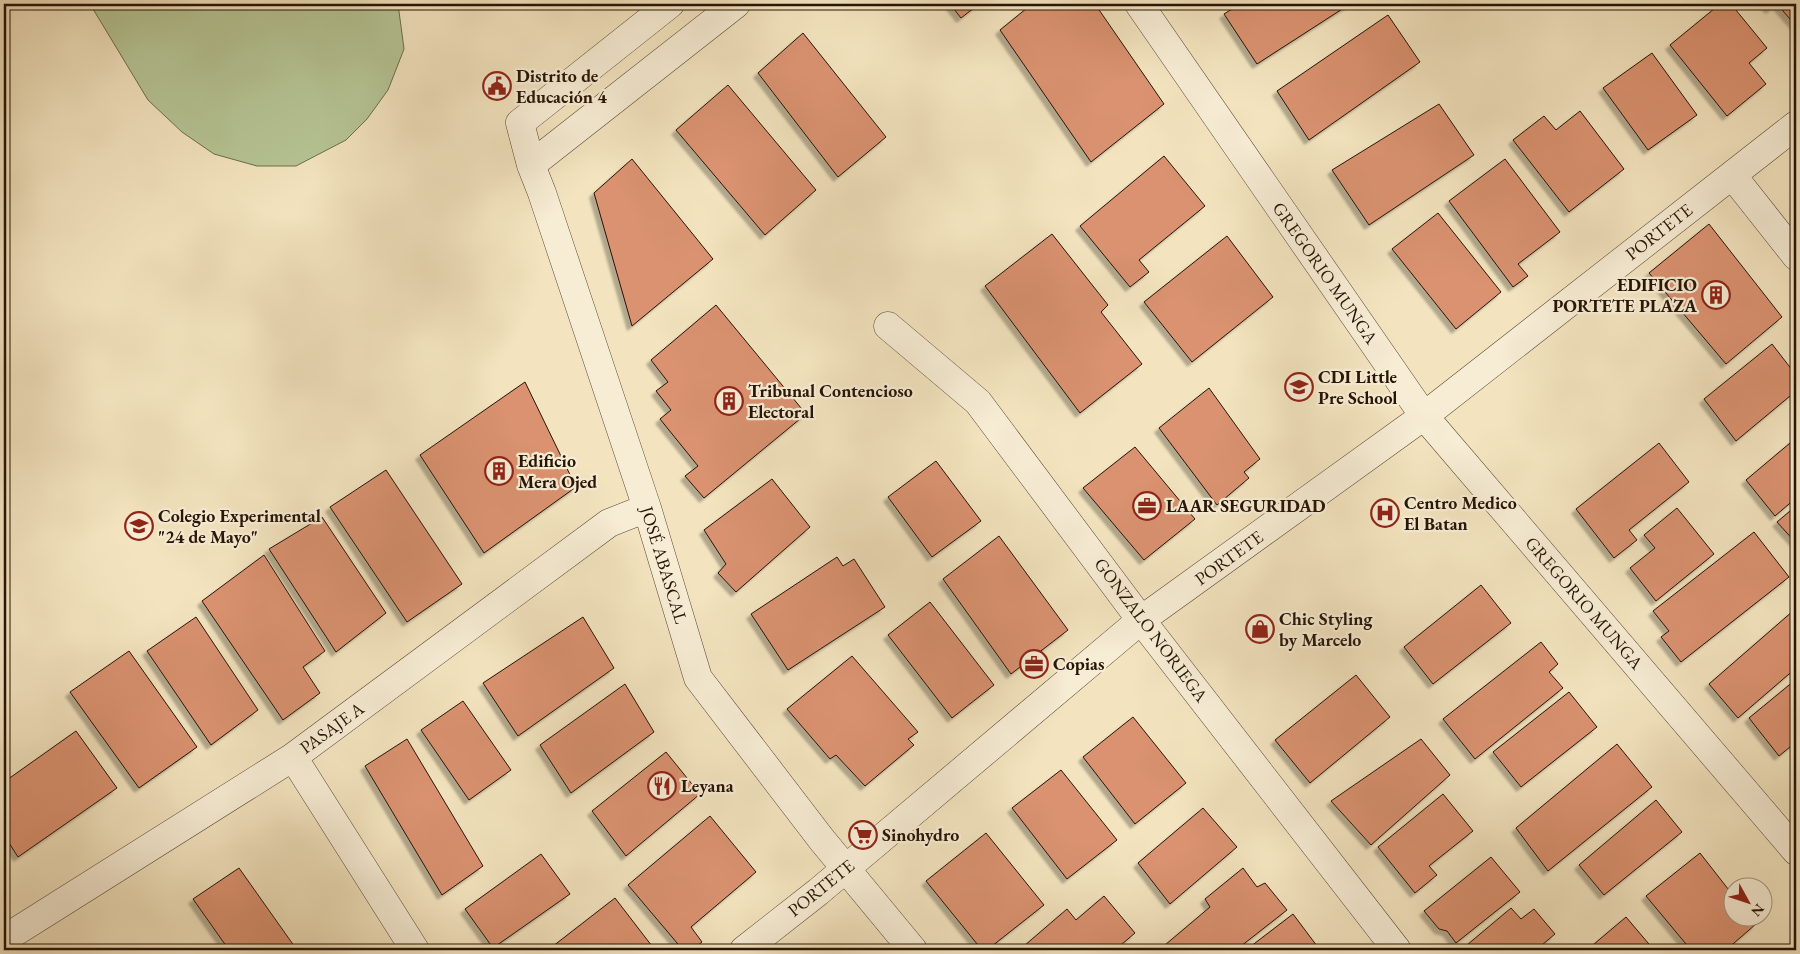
<svg xmlns="http://www.w3.org/2000/svg" width="1800" height="954" font-family="'EB Garamond',serif">
<style>
.green{fill:#b6c595;stroke:#6e6c4d}
.building{fill:#da9270;stroke:#261405;filter:url(#shadow)}
.lines{fill:none;stroke-linecap:round;stroke-linejoin:round}
.minor-casing{stroke:#594834;stroke-width:29}
.minor{stroke:#f7edd5;stroke-width:28}
.labels{text-anchor:middle;stroke-width:4.5;stroke-linejoin:round;paint-order:stroke}
.poi-label{font-size:18px;font-weight:bold;fill:#261405;stroke:#f7edd5;text-anchor:start}
.street-label{font-size:18px;fill:#261405;stroke:#f7edd5}
</style>
<defs>
<filter id="shadow"><feDropShadow dx="-4.5" dy="4.5" stdDeviation="1" flood-color="#0004"/></filter>
</defs>
<rect width="100%" height="100%" fill="#f3e4bf"/>
<filter id="stains"><feTurbulence type="fractalNoise" baseFrequency=".004" numOctaves="4"/><feColorMatrix values="0 0 0 0 .2 0 0 0 0 .09 0 0 0 0 .02 0 0 0 .5 -.17"/></filter>
<radialGradient id="worn" r=".72"><stop offset=".6" stop-color="#630" stop-opacity="0"/><stop offset="1" stop-color="#630" stop-opacity=".3"/></radialGradient>
<!-- green -->
<path class="green" d="M90 4H398L404 49 388 90 367 119 346 140 296 166H257L214 154 182 132 148 100Z"/>
<!-- building -->
<path class="building" d="M950 4H979L961 18Z
M1032 4H1095L1164 104 1091 162 1000 30Z
M1240 4H1350L1257 64 1224 14Z
M1720 4H1731L1767 48 1749 63 1766 84 1727 116 1670 45Z
M1765 4H1796V26L1777 4 1770 9Z
M1388 15 1420 62 1309 140 1277 91Z
M803 33 886 137 838 177 758 73Z
M1652 53 1697 115 1648 150 1603 88Z
M728 85 816 190 765 235 676 130Z
M1439 104 1474 155 1369 225 1332 170Z
M1580 111 1624 169 1569 212 1513 140 1544 116 1556 130Z
M1164 156 1205 206 1139 260 1149 272 1130 287 1080 226Z
M632 159 713 259 632 326 594 193Z
M1505 159 1560 232 1518 264 1528 276 1513 287 1449 201Z
M1438 213 1501 292 1456 329 1392 249Z
M1709 224 1782 317 1726 364 1649 273Z
M1052 234 1108 305 1101 312 1142 364 1080 413 985 286Z
M1227 236 1273 297 1192 362 1144 302Z
M716 305 806 414 704 498 685 476 698 466 660 419 671 410 656 391 668 382 651 360Z
M1772 344 1796 375V391L1736 441 1704 399Z
M525 382 576 487 484 553 420 455Z
M1209 388 1260 459 1244 472 1249 478 1217 505 1159 428Z
M1796 438V498L1775 516 1746 480Z
M1659 443 1689 482 1629 530 1637 540 1614 558 1576 509Z
M1135 447 1195 519 1144 560 1083 488Z
M936 461 981 521 932 557 888 497Z
M386 470 462 584 407 622 330 507Z
M772 479 810 527 736 592 718 573 726 564 704 530Z
M1796 506V543L1777 522Z
M1677 508 1714 554 1656 601 1630 568 1655 548 1644 535Z
M322 517 386 613 336 652 269 549Z
M1754 532 1789 577 1681 662 1661 637 1669 631 1653 611Z
M999 536 1068 630 1011 674 943 579Z
M264 555 325 651 303 667 320 693 283 720 202 601Z
M837 557 843 566 854 559 885 607 788 670 751 614Z
M1481 585 1511 623 1433 684 1404 647Z
M930 602 994 685 952 718 888 635Z
M1793 611 1796 615V668L1738 718 1709 684Z
M196 617 258 710 211 745 147 651Z
M583 617 614 668 518 736 483 683Z
M1541 642 1558 664 1549 672 1563 688 1475 759 1443 719Z
M129 651 197 747 139 788 70 692Z
M852 656 918 732 908 739 914 745 865 786 836 755 830 759 787 709Z
M1356 675 1390 717 1310 783 1275 740Z
M1794 681 1796 684V742L1779 756 1749 718Z
M625 684 654 732 571 793 540 745Z
M1569 692 1597 727 1521 787 1493 752Z
M463 701 511 770 469 800 421 730Z
M1133 717 1186 783 1135 824 1083 757Z
M76 731 117 788 18 857 4 835V782Z
M407 739 483 866 442 895 365 766Z
M1421 739 1450 775 1371 845 1331 801Z
M1617 744 1652 787 1548 871 1516 828Z
M666 752 700 794 626 856 592 811Z
M1061 770 1117 840 1067 879 1012 808Z
M1443 794 1473 831 1429 866 1437 875 1415 893 1378 847Z
M1656 800 1682 832 1604 895 1579 865Z
M1203 808 1237 847 1170 904 1138 863Z
M710 816 756 872 691 927 702 942 692 950H683L628 885Z
M986 833 1044 905 987 950H982L926 881Z
M1700 853 1732 894V916H1750L1756 924 1726 950H1691L1646 896Z
M541 854 570 894 493 948 465 909Z
M1491 857 1520 892 1456 943 1447 931 1439 929 1424 911Z
M239 868 297 950H229L193 899Z
M1243 868 1257 887 1265 883 1287 910 1236 950H1169L1165 945 1210 907 1205 899Z
M1104 896 1135 933 1115 950H1028L1024 946 1067 909 1076 920Z
M615 898 655 950H548Z
M1511 908 1521 919 1534 909 1555 934 1536 950H1461Z
M1293 914 1320 950H1246Z
M1626 917 1654 950H1587Z"/>
<g class="lines">
<defs>
<path id="minor" d="M670 4 520 123 531 165 542 193 647 508 698 678 822 840 913 950
M1139 4 1424 416 1796 851
M531 165 736 4
M1732 175 1796 256
M888 326 978 402 1141 620 1397 950
M293 757 415 950
M9 936 293 757 609 523 647 508
M744 950 818 892 1141 620 1424 416 1796 125"/>
</defs>
<!-- minor casing -->
<use href="#minor" class="minor-casing"/>
<!-- minor -->
<use href="#minor" class="minor"/>
</g>
<!-- icons -->
<defs>
<symbol id="civic-ring" viewBox="-11 -11 22 22"><circle r="9.5" fill="#f7edd5" stroke="#8f2418" stroke-width="1.5"/><path d="M-.6-6.5H3V-4.5H.6V-3L4-1V1h2V6H-6V1h2V-1L-.6-3ZM-1.2 2.5V6h2.4V2.5Z" fill="#8f2418"/></symbol>
<symbol id="building-ring" viewBox="-11 -11 22 22"><circle r="9.5" fill="#f7edd5" stroke="#8f2418" stroke-width="1.5"/><path d="M-4-6H4V6H1V3H-1V6H-4ZM-2.5-4.3h1.7v1.8h-1.7ZM.8-4.3h1.7v1.8H.8ZM-2.5-1h1.7V.8h-1.7ZM.8-1h1.7V.8H.8Z" fill="#8f2418"/></symbol>
<symbol id="school-ring" viewBox="-11 -11 22 22"><circle r="9.5" fill="#f7edd5" stroke="#8f2418" stroke-width="1.5"/><path d="M0-5L7-2L0 1L-7-2ZM-4 1L0 2.5L4 1V4Q0 6-4 4Z" fill="#8f2418"/></symbol>
<symbol id="office-ring" viewBox="-11 -11 22 22"><circle r="9.5" fill="#f7edd5" stroke="#8f2418" stroke-width="1.5"/><path d="M-6-3h4V-5.5h4V-3h4V5H-6ZM-1-4.5V-3h2v-1.5ZM-6 0V1H6V0Z" fill="#8f2418"/></symbol>
<symbol id="hospital-ring" viewBox="-11 -11 22 22"><circle r="9.5" fill="#f7edd5" stroke="#8f2418" stroke-width="1.5"/><path d="M-5-5h3v3.5h4V-5h3V5h-3V1.5h-4V5h-3Z" fill="#8f2418"/></symbol>
<symbol id="university-ring" viewBox="-11 -11 22 22"><circle r="9.5" fill="#f7edd5" stroke="#8f2418" stroke-width="1.5"/><path d="M0-5L7-2L0 1L-7-2ZM-4 1L0 2.5L4 1V4Q0 6-4 4Z" fill="#8f2418"/></symbol>
<symbol id="shop-ring" viewBox="-11 -11 22 22"><circle r="9.5" fill="#f7edd5" stroke="#8f2418" stroke-width="1.5"/><path d="M-5-2.5h2.3a2.7 3.5 0 0 1 5.4 0H5L5.5 6h-11ZM-1.5-2.5h3a1.5 2.3 0 0 0-3 0Z" fill="#8f2418"/></symbol>
<symbol id="restaurant-ring" viewBox="-11 -11 22 22"><circle r="9.5" fill="#f7edd5" stroke="#8f2418" stroke-width="1.5"/><path d="M-5-6h1v4h1v-4h1v4h1v-4h1v5L-1.5 .5V6h-2V.5L-5-1ZM5-6V6H3V1.5H1.5Q1.5-4 5-6Z" fill="#8f2418"/></symbol>
<symbol id="supermarket-ring" viewBox="-11 -11 22 22"><circle r="9.5" fill="#f7edd5" stroke="#8f2418" stroke-width="1.5"/><path d="M-6-5.5h2.5l.6 2H6L4.5 2H-2.5L-4.4-4H-6ZM-1.5 3.2a1.3 1.3 0 1 0 .1 0ZM3 3.2a1.3 1.3 0 1 0 .1 0Z" fill="#8f2418"/></symbol>
</defs>
<g fill-rule="evenodd">
<use href="#civic-ring" x="481" y="70" width="32" height="32"/>
<use href="#building-ring" x="1700" y="279" width="32" height="32"/>
<use href="#school-ring" x="1283" y="371" width="32" height="32"/>
<use href="#building-ring" x="713" y="385" width="32" height="32"/>
<use href="#building-ring" x="483" y="455" width="32" height="32"/>
<use href="#office-ring" x="1131" y="490" width="32" height="32"/>
<use href="#hospital-ring" x="1369" y="497" width="32" height="32"/>
<use href="#university-ring" x="123" y="510" width="32" height="32"/>
<use href="#shop-ring" x="1244" y="613" width="32" height="32"/>
<use href="#office-ring" x="1018" y="648" width="32" height="32"/>
<use href="#restaurant-ring" x="646" y="770" width="32" height="32"/>
<use href="#supermarket-ring" x="847" y="819" width="32" height="32"/>
</g>
<g class="labels">
<!-- poi labels -->
<g class="poi-label">
<text x="516" y="82">Distrito de<tspan x="516" dy="21">Educación 4</tspan></text>
<text x="1697" y="291" text-anchor="end">EDIFICIO<tspan x="1697" dy="21">PORTETE PLAZA</tspan></text>
<text x="1318" y="383">CDI Little<tspan x="1318" dy="21">Pre School</tspan></text>
<text x="748" y="397">Tribunal Contencioso<tspan x="748" dy="21">Electoral</tspan></text>
<text x="518" y="467">Edificio<tspan x="518" dy="21">Mera Ojed</tspan></text>
<text x="1404" y="509">Centro Medico<tspan x="1404" dy="21">El Batan</tspan></text>
<text x="1166" y="512">LAAR SEGURIDAD</text>
<text x="158" y="522">Colegio Experimental<tspan x="158" dy="21">"24 de Mayo"</tspan></text>
<text x="1279" y="625">Chic Styling<tspan x="1279" dy="21">by Marcelo</tspan></text>
<text x="1053" y="670">Copias</text>
<text x="681" y="792">Leyana</text>
<text x="882" y="841">Sinohydro</text>
</g>
<!-- street labels -->
<g class="street-label">
<text transform="translate(1659 232) rotate(-38)" y="6">PORTETE</text>
<text transform="translate(1325 273) rotate(55)" y="6">GREGORIO MUNGA</text>
<text transform="translate(1229 558) rotate(-36)" y="6">PORTETE</text>
<text transform="translate(664 565) rotate(73)" y="6">JOSÉ ABASCAL</text>
<text transform="translate(1584 603) rotate(49)" y="6">GREGORIO MUNGA</text>
<text transform="translate(1151 630) rotate(53)" y="6">GONZALO NORIEGA</text>
<text transform="translate(332 728) rotate(-36)" y="6">PASAJE A</text>
<text transform="translate(821 888) rotate(-39)" y="6">PORTETE</text>
</g>
</g>
<!-- margin -->
<rect width="1800" height="954" fill="none" stroke="#f3e4bf" stroke-width="20"/>
<rect x="5" y="5" width="1790" height="944" fill="none" stroke="#261405" stroke-width="2.5"/>
<rect x="10" y="10" width="1780" height="934" fill="none" stroke="#261405"/>
<!-- north arrow -->
<g transform="translate(1748 902) rotate(130)"><circle r="24" fill="#f7edd5" stroke="#a39682"/>
<path d="M0-4L9 19L0 12L-9 19Z" fill="#8f2418"/>
<text y="-8" font-size="14" font-weight="bold" text-anchor="middle" fill="#261405">N</text>
</g>
<rect width="100%" height="100%" filter="url(#stains)"/>
<rect width="100%" height="100%" fill="url(#worn)"/>
</svg>
